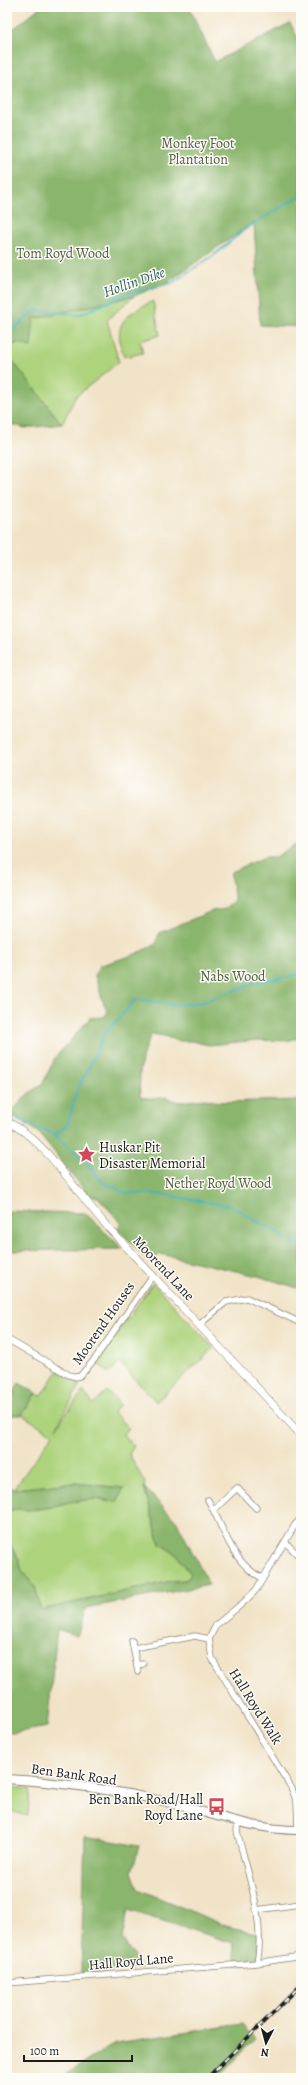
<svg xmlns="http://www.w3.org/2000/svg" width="308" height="2085" font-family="Alegreya,serif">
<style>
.built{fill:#f3d4bf}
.green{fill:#add37d;stroke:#64784c}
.forest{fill:#8ab56c;stroke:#536844}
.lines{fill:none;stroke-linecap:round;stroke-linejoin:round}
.stream{stroke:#41b1bc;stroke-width:2}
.minor-casing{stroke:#868072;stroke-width:7}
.tertiary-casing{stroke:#868072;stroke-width:8}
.secondary-casing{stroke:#868072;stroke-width:10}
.minor{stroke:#fff;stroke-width:5.5}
.tertiary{stroke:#fff;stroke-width:7}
.secondary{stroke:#fff;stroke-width:8}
.rail-casing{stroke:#1c1c1c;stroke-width:3.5}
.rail{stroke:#fdfcf7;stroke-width:2;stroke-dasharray:6;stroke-linecap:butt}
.labels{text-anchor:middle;stroke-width:3;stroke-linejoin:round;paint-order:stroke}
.park-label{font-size:14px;fill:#4f5c3e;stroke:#fdfcf7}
.poi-label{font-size:14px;fill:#1c1c1c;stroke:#fdfcf7;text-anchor:start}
.street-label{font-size:14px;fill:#1c1c1c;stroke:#fdfcf7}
.water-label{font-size:15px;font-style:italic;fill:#2d5f64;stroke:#fdfcf7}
</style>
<rect width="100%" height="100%" fill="#fdfcf7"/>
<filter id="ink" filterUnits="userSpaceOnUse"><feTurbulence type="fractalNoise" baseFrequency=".025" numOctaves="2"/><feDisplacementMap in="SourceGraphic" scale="8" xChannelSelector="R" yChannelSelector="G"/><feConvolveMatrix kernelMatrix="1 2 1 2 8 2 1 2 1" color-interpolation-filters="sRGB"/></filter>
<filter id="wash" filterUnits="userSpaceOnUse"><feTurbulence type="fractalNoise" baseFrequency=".012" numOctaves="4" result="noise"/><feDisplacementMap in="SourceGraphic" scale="16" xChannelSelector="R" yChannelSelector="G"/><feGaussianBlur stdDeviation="0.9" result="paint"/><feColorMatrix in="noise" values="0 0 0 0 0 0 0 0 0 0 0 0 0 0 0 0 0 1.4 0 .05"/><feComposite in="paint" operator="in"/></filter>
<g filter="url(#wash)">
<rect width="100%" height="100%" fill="#f1e3c7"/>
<!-- built -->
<path class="built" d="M7 1375 19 1383 7 1407Z"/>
<!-- green -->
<path class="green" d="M134 296 107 320 119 362 76 396 62 424 7 354V346L18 343 34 319Z
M153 301 160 335 140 341 143 353 124 357C112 324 124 315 153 301Z
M153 1283 214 1348 156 1402 120 1363 109 1373 96 1362Z
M58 1371 78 1383 79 1387 56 1428 83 1391 93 1404 107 1391 120 1404 113 1412 128 1428 123 1434 134 1446 129 1454 145 1483 144 1487 160 1544 176 1554 191 1574 186 1580 172 1581 41 1610 35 1587 22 1571 19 1560 9 1543 7 1511 17 1509 25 1510 47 1508 69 1502 96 1499 110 1502 123 1488 74 1483 14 1489 53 1434 22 1415 36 1393 41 1396Z
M7 1787 30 1789 28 1816 7 1810Z"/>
<!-- forest -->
<path class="forest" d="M40 7H189L215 62 290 23 301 44V327L260 325 254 222 166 283 134 296 34 319 31 347 18 343 7 346V34Z
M7 354 62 424 25 428 7 423Z
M301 841V1037L287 1041 257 1040 209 1045 191 1041H177L164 1036 152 1034C140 1053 139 1075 140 1097L154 1099 166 1097 179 1102 205 1099 219 1102 301 1100V1289L258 1276 160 1254 150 1262 118 1230 120 1222 98 1197 89 1196 40 1134 12 1114 17 1135 7 1130V1111L11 1113 27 1095 43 1083 55 1058 90 1018 104 1017 108 1012C101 1001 100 988 95 976L99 966 133 955 156 944 159 933 212 911 225 909 234 902C235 891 230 883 231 872L265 857H276Z
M7 1211 85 1213 123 1249 7 1251Z
M19 1383 36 1393 22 1415H7V1407Z
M74 1483 124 1488 117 1502 96 1499 69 1502 47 1508 25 1510 17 1509 7 1511V1485L14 1489Z
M144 1487 177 1522 209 1585 86 1608 77 1636 57 1629 47 1727 13 1733 7 1732V1534L9 1543 19 1560 22 1571 35 1587 41 1610 172 1581 186 1580 191 1574 176 1554 160 1544Z
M85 1836 139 1846 132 1872 138 1889 226 1926 260 1934 257 1963 236 1965 233 1943 128 1910 122 1938 141 1968 81 1973Z
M242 2024 255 2039 218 2078H65L66 2074 116 2043Z"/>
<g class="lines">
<!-- stream -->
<path class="stream" d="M7 332H10L36 310 78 315 130 293 171 283 213 256 244 230 301 195
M7 1115 54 1134 85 1161 103 1183 115 1187 124 1193 160 1194 231 1206 301 1246
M54 1134 67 1126 77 1091 104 1035 136 999 174 1005 203 1002 255 983 301 974"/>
</g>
</g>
<g filter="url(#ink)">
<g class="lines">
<defs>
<path id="minor" d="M199 1325 226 1302 247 1298 301 1323
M7 1339 69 1375 77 1377 80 1376 94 1360 153 1275
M208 1500C223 1526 233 1566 263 1578
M214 1510 237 1488 256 1508
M285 1542 301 1558
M132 1641 138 1672
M134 1648 195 1636 209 1639
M137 1665 143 1664
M238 1821 237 1831C247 1872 266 1922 257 1963
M298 1830 297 1803 292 1789 212 1658 209 1639 216 1625 243 1603 256 1590 295 1525 301 1518
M256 1910 301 1904
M7 1983 257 1963 301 1956"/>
<path id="tertiary" d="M7 1122C41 1135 79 1195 105 1224 170 1295 236 1364 301 1435"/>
<path id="secondary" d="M7 1779C60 1782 115 1790 167 1802 211 1813 255 1831 301 1830"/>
</defs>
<!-- minor casing -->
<use href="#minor" class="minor-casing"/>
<!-- tertiary casing -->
<use href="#tertiary" class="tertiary-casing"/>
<!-- secondary casing -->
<use href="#secondary" class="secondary-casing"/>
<!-- minor -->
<use href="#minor" class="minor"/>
<!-- tertiary -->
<use href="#tertiary" class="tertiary"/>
<!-- secondary -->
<use href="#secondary" class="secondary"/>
<defs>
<path id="rail" d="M207 2078 301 1985"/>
</defs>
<!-- rail casing -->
<use href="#rail" class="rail-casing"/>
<!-- rail -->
<use href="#rail" class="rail"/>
</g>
</g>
<!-- icons -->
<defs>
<symbol id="sight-bare" viewBox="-9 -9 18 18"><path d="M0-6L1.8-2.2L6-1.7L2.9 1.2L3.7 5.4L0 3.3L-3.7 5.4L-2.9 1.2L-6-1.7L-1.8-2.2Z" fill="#d1495b" stroke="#fdfcf7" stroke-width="2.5" paint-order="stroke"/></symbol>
<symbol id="bus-bare" viewBox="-9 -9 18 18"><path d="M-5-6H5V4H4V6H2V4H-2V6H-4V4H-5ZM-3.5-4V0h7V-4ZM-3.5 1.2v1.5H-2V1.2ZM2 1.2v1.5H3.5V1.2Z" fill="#d1495b" stroke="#fdfcf7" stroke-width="2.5" paint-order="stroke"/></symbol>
</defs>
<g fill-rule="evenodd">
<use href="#sight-bare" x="74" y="1142" width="25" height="25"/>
<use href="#bus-bare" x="204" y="1794" width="25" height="25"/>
</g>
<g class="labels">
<!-- park labels -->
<g class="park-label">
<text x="198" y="148">Monkey Foot<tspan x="198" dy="16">Plantation</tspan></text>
<text x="63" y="258">Tom Royd Wood</text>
<text x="233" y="981">Nabs Wood</text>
<text x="218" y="1188">Nether Royd Wood</text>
</g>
<!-- poi labels -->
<g class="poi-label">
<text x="99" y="1152">Huskar Pit<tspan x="99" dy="16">Disaster Memorial</tspan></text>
<text x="203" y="1804" text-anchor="end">Ben Bank Road/Hall<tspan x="203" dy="16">Royd Lane</tspan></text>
</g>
<!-- street labels -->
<g class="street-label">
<text transform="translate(164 1268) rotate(47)" y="5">Moorend Lane</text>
<text transform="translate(103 1323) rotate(-55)" y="5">Moorend Houses</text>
<text transform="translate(256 1706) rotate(58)" y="5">Hall Royd Walk</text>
<text transform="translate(74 1774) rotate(8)" y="5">Ben Bank Road</text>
<text transform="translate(131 1961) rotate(-5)" y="5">Hall Royd Lane</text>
</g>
<!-- water labels -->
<g class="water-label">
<text transform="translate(134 282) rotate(-19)" y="5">Hollin Dike</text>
</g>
</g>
<!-- margin -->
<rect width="308" height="2085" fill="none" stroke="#fdfcf7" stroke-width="24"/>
<!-- north arrow -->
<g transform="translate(266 2043) rotate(186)" stroke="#fdfcf7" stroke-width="3" paint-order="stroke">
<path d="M0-3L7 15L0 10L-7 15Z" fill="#1c1c1c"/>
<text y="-6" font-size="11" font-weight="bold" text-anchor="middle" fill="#1c1c1c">N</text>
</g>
<!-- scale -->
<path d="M24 2055v6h108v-6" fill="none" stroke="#1c1c1c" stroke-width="2"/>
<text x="30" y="2055" font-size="12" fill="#1c1c1c" stroke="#fdfcf7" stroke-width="3" paint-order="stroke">100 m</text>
</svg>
